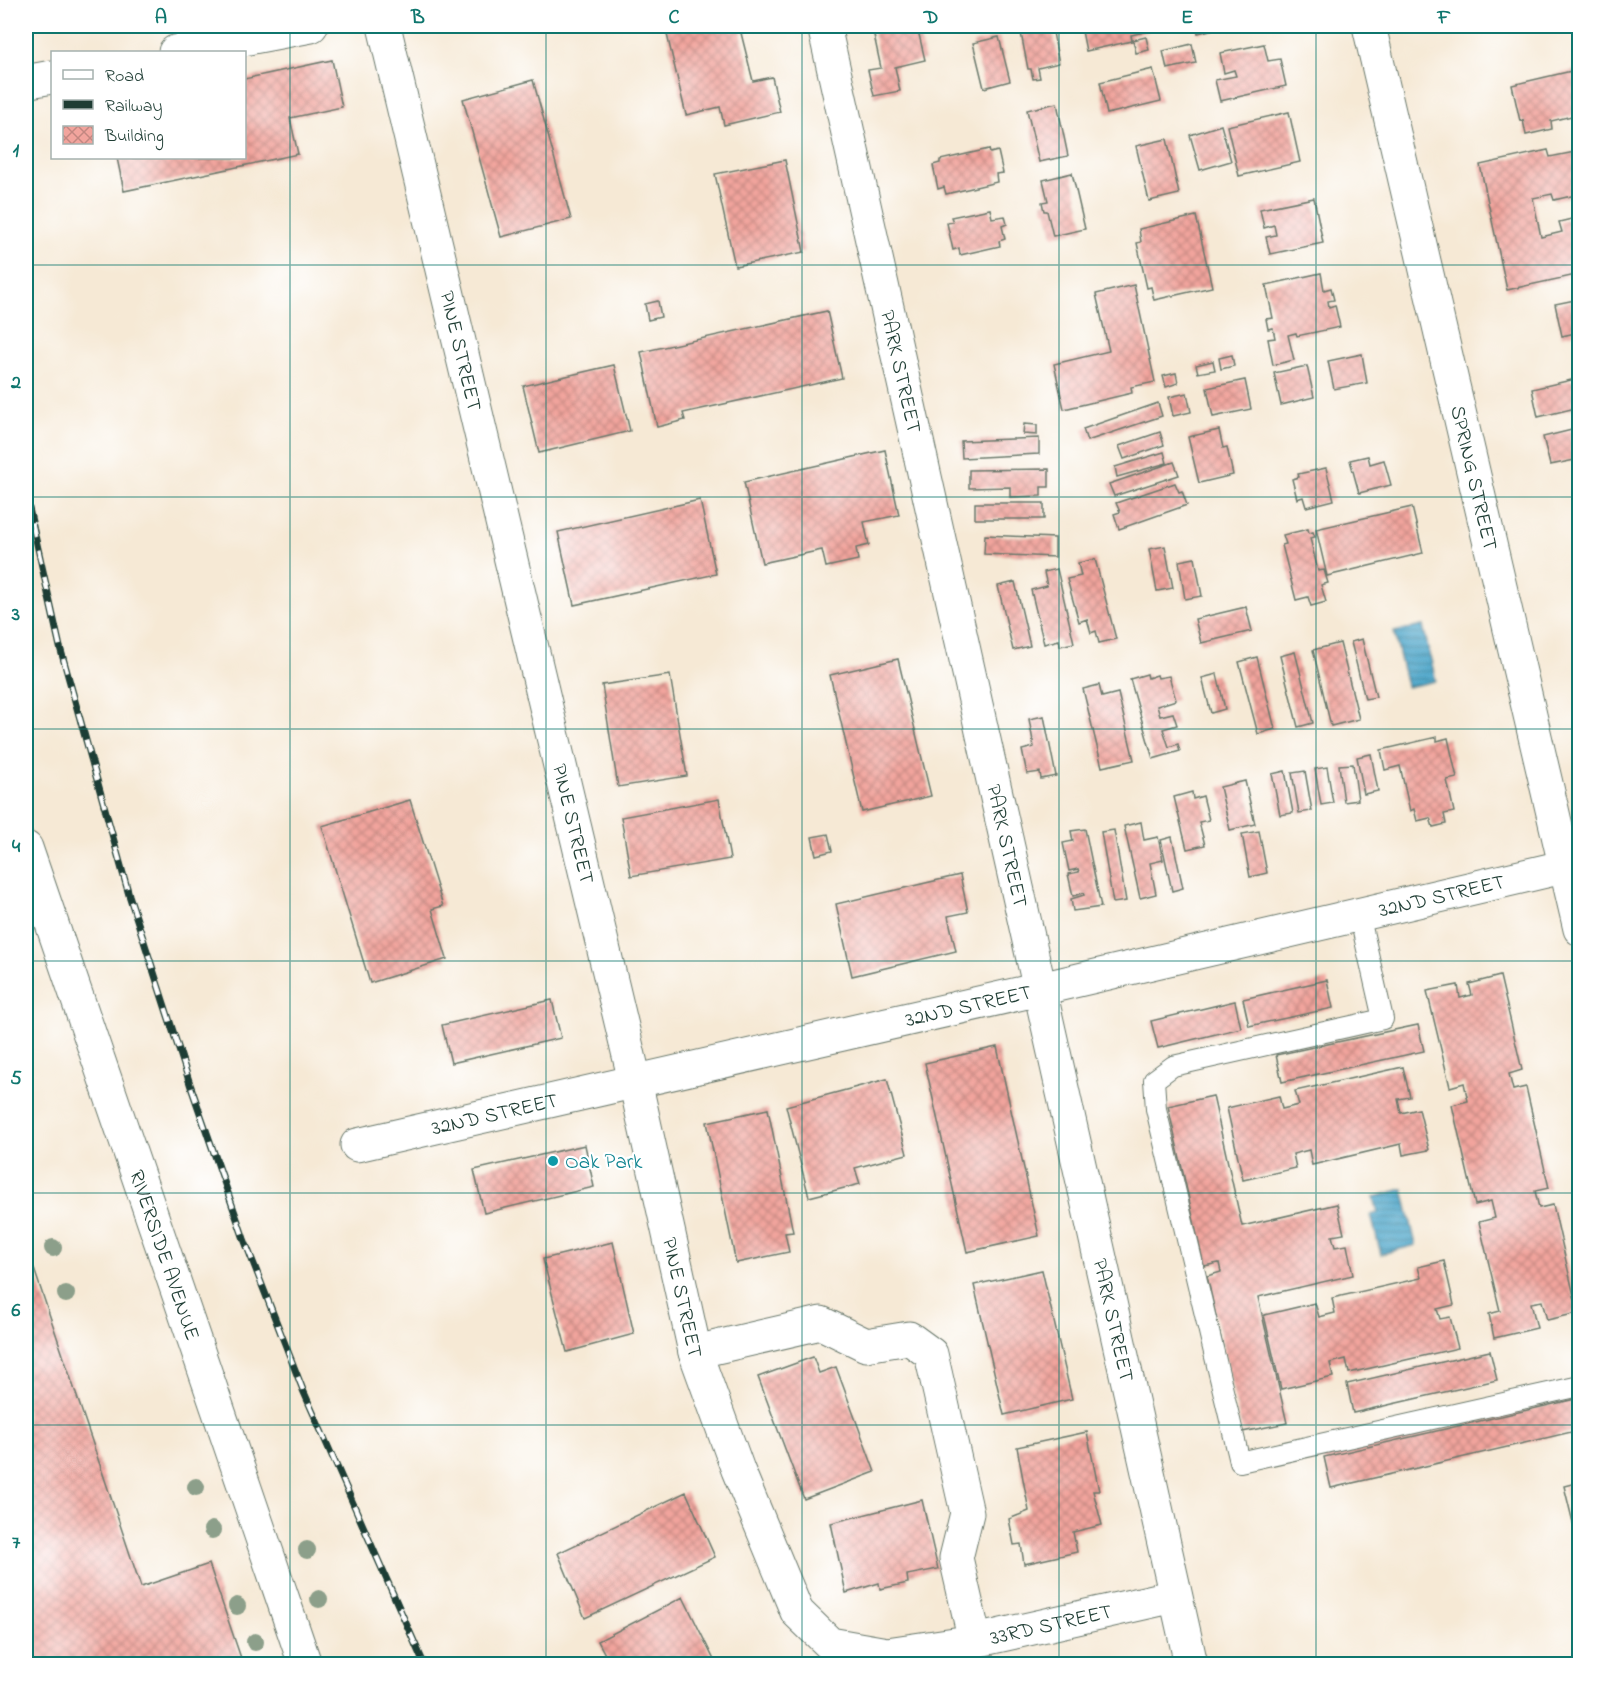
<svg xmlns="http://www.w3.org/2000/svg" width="1605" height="1690" font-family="'Indie Flower',sans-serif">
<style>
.water{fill:url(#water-rules);stroke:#36717e;stroke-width:1.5}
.building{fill:url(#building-cross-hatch)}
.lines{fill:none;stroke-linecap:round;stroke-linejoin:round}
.lane-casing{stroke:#6a796c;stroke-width:22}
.street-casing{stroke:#6a796c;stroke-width:35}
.secondary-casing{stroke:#6a796c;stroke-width:35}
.lane{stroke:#fff;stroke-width:20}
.street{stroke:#fff;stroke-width:33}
.secondary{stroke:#fff;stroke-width:33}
.rail-casing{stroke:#1f3d34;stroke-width:7}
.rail{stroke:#fff;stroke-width:4.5;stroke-dasharray:14;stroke-linecap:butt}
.tree{fill:#8c9f8a}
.grid{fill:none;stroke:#0f766e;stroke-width:1.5;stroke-opacity:0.55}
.culture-dot{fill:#0f9aa8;stroke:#fff;stroke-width:2}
.labels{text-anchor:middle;stroke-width:4.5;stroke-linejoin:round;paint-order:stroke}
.street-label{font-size:21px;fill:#1f3d34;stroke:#fff}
.culture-label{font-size:21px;fill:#0d838f;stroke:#fff;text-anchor:start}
.neatline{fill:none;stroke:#0f766e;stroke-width:2}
.grid-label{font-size:20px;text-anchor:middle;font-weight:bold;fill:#0f766e}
</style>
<defs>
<pattern id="water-rules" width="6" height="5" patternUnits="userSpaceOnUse" patternTransform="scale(1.5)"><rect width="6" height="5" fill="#4ca5c9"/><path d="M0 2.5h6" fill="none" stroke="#3f88a4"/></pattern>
<pattern id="building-cross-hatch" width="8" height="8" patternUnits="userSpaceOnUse" patternTransform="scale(1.5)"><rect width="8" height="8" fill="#f2a49d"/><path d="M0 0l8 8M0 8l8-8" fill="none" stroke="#c38781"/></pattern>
</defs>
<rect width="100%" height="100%" fill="#fff"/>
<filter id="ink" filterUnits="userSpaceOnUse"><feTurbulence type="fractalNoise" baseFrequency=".0167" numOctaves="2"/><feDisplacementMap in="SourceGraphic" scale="12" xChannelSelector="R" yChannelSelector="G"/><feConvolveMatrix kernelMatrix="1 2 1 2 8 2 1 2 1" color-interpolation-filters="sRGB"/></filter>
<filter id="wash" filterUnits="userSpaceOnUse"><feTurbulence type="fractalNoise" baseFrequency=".008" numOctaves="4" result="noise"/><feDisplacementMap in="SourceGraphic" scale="24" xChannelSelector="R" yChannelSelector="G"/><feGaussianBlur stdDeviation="1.35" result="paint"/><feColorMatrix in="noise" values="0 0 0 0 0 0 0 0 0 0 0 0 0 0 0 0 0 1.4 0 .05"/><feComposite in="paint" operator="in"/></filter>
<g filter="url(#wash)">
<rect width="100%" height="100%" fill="#f6e9d5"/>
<!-- water -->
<path class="water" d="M1423 626 1436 681 1407 687 1394 632Z
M1403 1189 1416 1245 1381 1254 1371 1215 1378 1213 1374 1197Z"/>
<g id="blocks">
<!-- building -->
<path class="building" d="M665 26H768L741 33 753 81 772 77 780 112 724 125 720 107 686 115Z
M872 26H917L925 60 895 67 900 91 874 96 868 70 881 68Z
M1081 26H1147L1149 31 1131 35 1132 41 1086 51Z
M1196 26H1226L1198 33Z
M1052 27 1059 63 1038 68 1040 78 1033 79 1031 69H1028L1021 33Z
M999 37 1010 81 984 88 973 43Z
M1146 37 1149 50 1136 53 1133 40Z
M1192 44 1196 63 1167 69 1163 51Z
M1264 44 1268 61 1280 59 1286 86 1220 101 1215 80 1236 76 1234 70 1224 73 1220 53Z
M332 60 342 107 290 118 298 154 124 191 117 158H244V79Z
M1153 69 1161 101 1107 114 1100 82Z
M1580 69V114L1551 121 1552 129 1526 135 1523 120 1520 121 1512 85Z
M533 80 571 219 501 237 463 99Z
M1057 103 1068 156 1039 162 1027 110Z
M1289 112 1300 162 1239 176 1227 126Z
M1221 125 1231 161 1200 170 1190 135Z
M1167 139 1179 194 1149 201 1136 146Z
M989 149 990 153 998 151 1003 173 996 174 997 182 946 194 944 187 938 189 933 165 940 163V160Z
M1548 150 1550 157 1580 151V194L1554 200 1552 194 1533 198 1541 237 1562 232 1559 222 1580 217V263L1574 264 1576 275 1507 290 1480 165Z
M785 160 804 252 735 266 715 174Z
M1072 173 1085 229 1053 236 1047 211H1044L1042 202 1048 201 1043 180Z
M1314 198 1323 243 1270 254 1266 237 1276 235 1274 225 1264 228 1260 209Z
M990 209 992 218 1005 216 1007 224 1002 226 1005 239 999 241 1000 246 960 255 959 248 953 250 947 223 953 222 951 217Z
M1196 216 1212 287 1154 300 1151 287 1147 288 1137 243 1141 242 1139 229Z
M1321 273 1324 290 1331 288 1334 300 1328 301 1329 307 1335 305 1340 327 1297 336 1296 333 1288 335 1294 360 1273 365 1268 339 1275 338 1273 328 1268 329 1266 319 1273 318 1266 285Z
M1134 285 1155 382 1131 387 1132 393 1064 409 1054 364 1109 351 1096 294Z
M1580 299V332L1562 336 1555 304Z
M658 301 661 317 648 320 645 304Z
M827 311 842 378 683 413 685 420 657 427 641 352Z
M1362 354 1367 383 1334 389 1328 361Z
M1232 355 1234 366 1221 369 1219 358Z
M1213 361 1215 370 1198 373 1196 365Z
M614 365 630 431 539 453 523 386Z
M1307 366 1314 397 1281 405 1274 373Z
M1176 373 1178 383 1166 387 1163 376Z
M1580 378V407L1538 417 1532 389Z
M1245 380 1251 409 1213 417 1207 388Z
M1187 393 1191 412 1173 416 1169 397Z
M1158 403 1162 416 1087 441 1083 429Z
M1024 424 1037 425V435L1023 434Z
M1580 428V459L1550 465 1543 437Z
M1219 430 1223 448 1227 447 1233 475 1199 483 1188 437Z
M1160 432 1164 445 1124 459 1119 446Z
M1039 438V454L962 458 961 441Z
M885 450 899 515 864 522 869 545 856 548 858 560 826 567 822 550 762 563 744 482Z
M1164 452 1167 463 1117 477 1115 467Z
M1368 456 1370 464 1384 460 1391 485 1359 493 1350 460Z
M1174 462 1179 475 1114 496 1109 484Z
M1326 468 1334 500 1306 507 1303 497 1297 499 1292 479 1299 477 1298 474Z
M1049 469V487H1041V496L1010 497V487L969 488V470Z
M1175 483 1179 492 1182 491 1187 505 1119 529 1114 514 1120 512 1116 503Z
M700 500 716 574 574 605 558 532Z
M975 503H1044V519H975Z
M1412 507 1423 553 1327 576 1316 529Z
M1308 529 1309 533 1313 532 1315 537 1310 538 1318 571 1324 570 1328 583 1321 585 1326 602 1311 606 1308 597 1296 600 1282 545 1286 544 1283 535Z
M985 535 1055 538V557L984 554Z
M1165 546 1173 588 1157 591 1149 549Z
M1195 558 1202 596 1185 599 1179 561Z
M1095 559 1116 639 1099 643 1096 631 1091 633 1087 619 1079 622 1067 579 1081 576 1078 563Z
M1580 566V580H1579L1576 567Z
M1057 569 1074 643 1060 646 1059 640 1044 644 1031 590 1047 586 1044 572Z
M1015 582 1030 646 1013 650 998 586Z
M1246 607 1252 631 1201 643 1195 619Z
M1362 639 1376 697 1365 699 1351 642Z
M1340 643 1359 719 1331 726 1313 650Z
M1295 652 1313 723 1298 727 1280 656Z
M1257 657 1275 729 1258 734 1239 662Z
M898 659 931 796 862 812 830 675Z
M1147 674 1148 678 1157 675 1158 678 1169 676 1176 700 1157 706 1160 716 1173 713 1177 725 1163 729 1169 747 1178 744 1180 751 1153 759 1130 679Z
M1217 674 1225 709 1211 713 1202 678Z
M670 675 687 776 618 787 602 685Z
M1099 685 1102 697 1118 693 1134 760 1102 767 1083 689Z
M1044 716 1056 776 1041 779 1040 772 1027 774 1022 750 1034 747 1029 719Z
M1437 737V741L1448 738 1457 778 1447 780 1454 812 1444 814 1446 824 1433 827 1430 818 1417 821 1414 809 1410 811 1400 766 1385 770 1381 750Z
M1371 754 1378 791 1364 794 1357 757Z
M1353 764 1358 800 1344 802 1339 765Z
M1327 767 1333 803 1321 805 1315 769Z
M1285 771 1293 813 1280 815 1272 774Z
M1305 771 1312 811 1299 813 1292 773Z
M1245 781 1255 824 1230 830 1220 787Z
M1192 792 1193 799 1203 796 1209 820 1199 822 1205 845 1187 849 1174 797Z
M719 799 730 859 631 876 621 817Z
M410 800 443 906 432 909 447 959 370 983 322 826Z
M1141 822 1144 840 1158 837 1163 860 1150 863 1156 894 1140 898 1124 826Z
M1085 829 1101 907 1073 911 1071 899 1084 895 1083 893 1073 896 1068 874 1079 872 1078 869 1069 871 1063 843 1073 841 1071 831Z
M1114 830 1126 901 1113 903 1101 832Z
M1259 831 1267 873 1250 877 1242 834Z
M828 834 832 851 816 855 812 837Z
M1172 837 1183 888 1172 891 1161 840Z
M960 875 968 912 948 916 956 951 852 976 836 904Z
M1500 976 1522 1070 1509 1074 1513 1090 1526 1087 1549 1188 1535 1191 1539 1208 1553 1205 1578 1313 1547 1320 1542 1301 1531 1303 1537 1328 1494 1338 1489 1314 1500 1311 1479 1222 1495 1218 1491 1201 1475 1205 1452 1105 1468 1101 1464 1083 1450 1087 1427 991 1458 985 1460 998 1472 995 1469 984Z
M1327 980 1333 1008 1249 1026 1243 999Z
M552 1000 561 1038 451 1063 442 1025Z
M1235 1001 1241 1028 1158 1048 1151 1021Z
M1418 1025 1424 1051 1282 1082 1276 1055Z
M997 1047 1039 1236 967 1252 925 1063Z
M1403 1067 1410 1097 1398 1099 1401 1113 1419 1109 1429 1150 1403 1155 1401 1144 1312 1165 1309 1150 1293 1154 1296 1168 1243 1180 1227 1108 1279 1096 1282 1109 1299 1105 1295 1091Z
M887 1079 907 1154 855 1168 860 1184 809 1197 786 1106Z
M1213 1096 1242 1226 1337 1204 1344 1234 1332 1236 1335 1247 1347 1245 1353 1275 1258 1297 1287 1423 1242 1432 1207 1276 1221 1272 1219 1263 1204 1266 1168 1106Z
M768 1109 793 1232 785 1233 789 1252 736 1263 707 1122Z
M585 1145 594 1187 484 1213 474 1170Z
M613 1242 634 1334 567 1352 543 1259Z
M26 1245 141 1587 209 1564 243 1664H26Z
M1444 1261 1454 1305 1437 1309 1440 1319 1450 1317 1458 1348 1349 1373 1346 1359 1330 1363 1333 1377 1281 1389 1264 1315 1315 1303 1319 1317 1335 1313 1332 1298 1421 1278 1418 1267Z
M1042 1270 1072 1399 1004 1415 974 1285Z
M1490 1351 1497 1380 1353 1413 1347 1384Z
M813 1357 819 1373 836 1367 875 1472 804 1499 758 1377Z
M1580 1398V1430L1331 1488 1324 1457Z
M1087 1432 1099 1491H1093L1102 1525 1073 1532 1077 1552 1024 1564 1021 1544 1014 1545 1009 1519 1029 1511 1017 1447Z
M1580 1482V1547H1579L1564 1486Z
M686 1492 715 1557 585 1618 558 1553Z
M922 1500 938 1569 907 1575 908 1583 880 1589 879 1583 846 1593 831 1523Z
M683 1597 714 1660 706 1664H610L598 1641Z
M1105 1659 1106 1664H1086L1085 1663Z"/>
</g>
</g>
<g filter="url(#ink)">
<use href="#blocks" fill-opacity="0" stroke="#6a796c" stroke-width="1.5"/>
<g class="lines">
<defs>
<path id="lane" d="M1359 914 1383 1019 1173 1066 1154 1080 1156 1109 1240 1462 1580 1386"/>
<g id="street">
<path id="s1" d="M384 26 635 1081 695 1352 738 1470 797 1612 830 1644 887 1654 975 1641 1175 1596"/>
<path id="s2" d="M824 26 1191 1664"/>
<path d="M175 52 311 26"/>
<path d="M30 81 52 77"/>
<path id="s3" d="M26 848 305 1664"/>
<path id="s4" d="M357 1145 1040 989 1580 863"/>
<path d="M695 1352 821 1323 866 1345 909 1338 931 1354 967 1513 956 1558 975 1641"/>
</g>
<g id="secondary">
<path id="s5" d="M1369 26 1580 929"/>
</g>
</defs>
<!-- lane casing -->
<use href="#lane" class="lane-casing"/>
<!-- street casing -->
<use href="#street" class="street-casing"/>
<!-- secondary casing -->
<use href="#secondary" class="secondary-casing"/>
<!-- lane -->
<use href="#lane" class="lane"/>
<!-- street -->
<use href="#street" class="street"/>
<!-- secondary -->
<use href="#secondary" class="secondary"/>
<defs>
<path id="rail" d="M26 495 60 647 129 895 191 1087 244 1239 303 1390 424 1664"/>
</defs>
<!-- rail casing -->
<use href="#rail" class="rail-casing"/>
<!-- rail -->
<use href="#rail" class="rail"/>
</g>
<!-- trees -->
<g class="tree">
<circle cx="53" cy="1248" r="9"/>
<circle cx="66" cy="1294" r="9"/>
<circle cx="196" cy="1487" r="9"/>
<circle cx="212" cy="1530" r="9"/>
<circle cx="307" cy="1550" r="9"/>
<circle cx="319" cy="1599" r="9"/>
<circle cx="237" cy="1606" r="9"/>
<circle cx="255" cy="1642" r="9"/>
</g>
</g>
<!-- grid -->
<path class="grid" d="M290 26V1664M546 26V1664M802 26V1664M1059 26V1664M1316 26V1664M26 265H1580M26 497H1580M26 729H1580M26 961H1580M26 1193H1580M26 1425H1580"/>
<!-- markers -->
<circle class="culture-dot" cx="553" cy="1161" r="6"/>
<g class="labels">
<!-- street labels -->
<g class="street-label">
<text dy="7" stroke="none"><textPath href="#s1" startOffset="334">PINE STREET</textPath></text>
<text dy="7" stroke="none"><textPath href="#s2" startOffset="354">PARK STREET</textPath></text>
<text dy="7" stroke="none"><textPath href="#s5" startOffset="464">SPRING STREET</textPath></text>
<text dy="7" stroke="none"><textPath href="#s1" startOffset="820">PINE STREET</textPath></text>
<text dy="7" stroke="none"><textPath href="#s2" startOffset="840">PARK STREET</textPath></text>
<text dy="7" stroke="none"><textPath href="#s4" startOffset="1113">32ND STREET</textPath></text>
<text dy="7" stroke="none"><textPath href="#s4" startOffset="627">32ND STREET</textPath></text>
<text dy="7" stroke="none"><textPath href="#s4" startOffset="141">32ND STREET</textPath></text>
<text dy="7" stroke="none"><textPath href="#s3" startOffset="430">RIVERSIDE AVENUE</textPath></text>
<text dy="7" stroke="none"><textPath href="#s1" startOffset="1306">PINE STREET</textPath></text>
<text dy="7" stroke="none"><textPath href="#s2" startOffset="1326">PARK STREET</textPath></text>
<text dy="7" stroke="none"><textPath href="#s1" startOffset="1912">33RD STREET</textPath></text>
</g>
<!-- culture labels -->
<g class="culture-label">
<text x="565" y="1168">Oak Park</text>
</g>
</g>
<!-- margin -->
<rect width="1605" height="1690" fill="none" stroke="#fff" stroke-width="66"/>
<!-- legend -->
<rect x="51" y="51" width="195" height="108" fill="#ffffff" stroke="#a5b1ae" stroke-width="1.5"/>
<rect x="63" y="70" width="30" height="9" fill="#ffffff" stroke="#a5b1ae" stroke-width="1.5"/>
<text x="105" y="81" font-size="18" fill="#1f3d34">Road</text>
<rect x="63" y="100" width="30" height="9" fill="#1f3d34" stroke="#a5b1ae" stroke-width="1.5"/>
<text x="105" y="111" font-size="18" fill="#1f3d34">Railway</text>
<rect x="63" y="126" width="30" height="18" fill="url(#building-cross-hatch)" stroke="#a5b1ae" stroke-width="1.5"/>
<text x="105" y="141" font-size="18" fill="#1f3d34">Building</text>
<rect x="33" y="33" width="1539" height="1624" class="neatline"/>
<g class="grid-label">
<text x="161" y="23">A</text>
<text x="418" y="23">B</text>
<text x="674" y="23">C</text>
<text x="931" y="23">D</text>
<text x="1187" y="23">E</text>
<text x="1444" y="23">F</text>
<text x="16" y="156">1</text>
<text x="16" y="388">2</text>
<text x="16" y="620">3</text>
<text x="16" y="852">4</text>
<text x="16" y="1084">5</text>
<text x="16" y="1316">6</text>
<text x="16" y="1548">7</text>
</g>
</svg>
